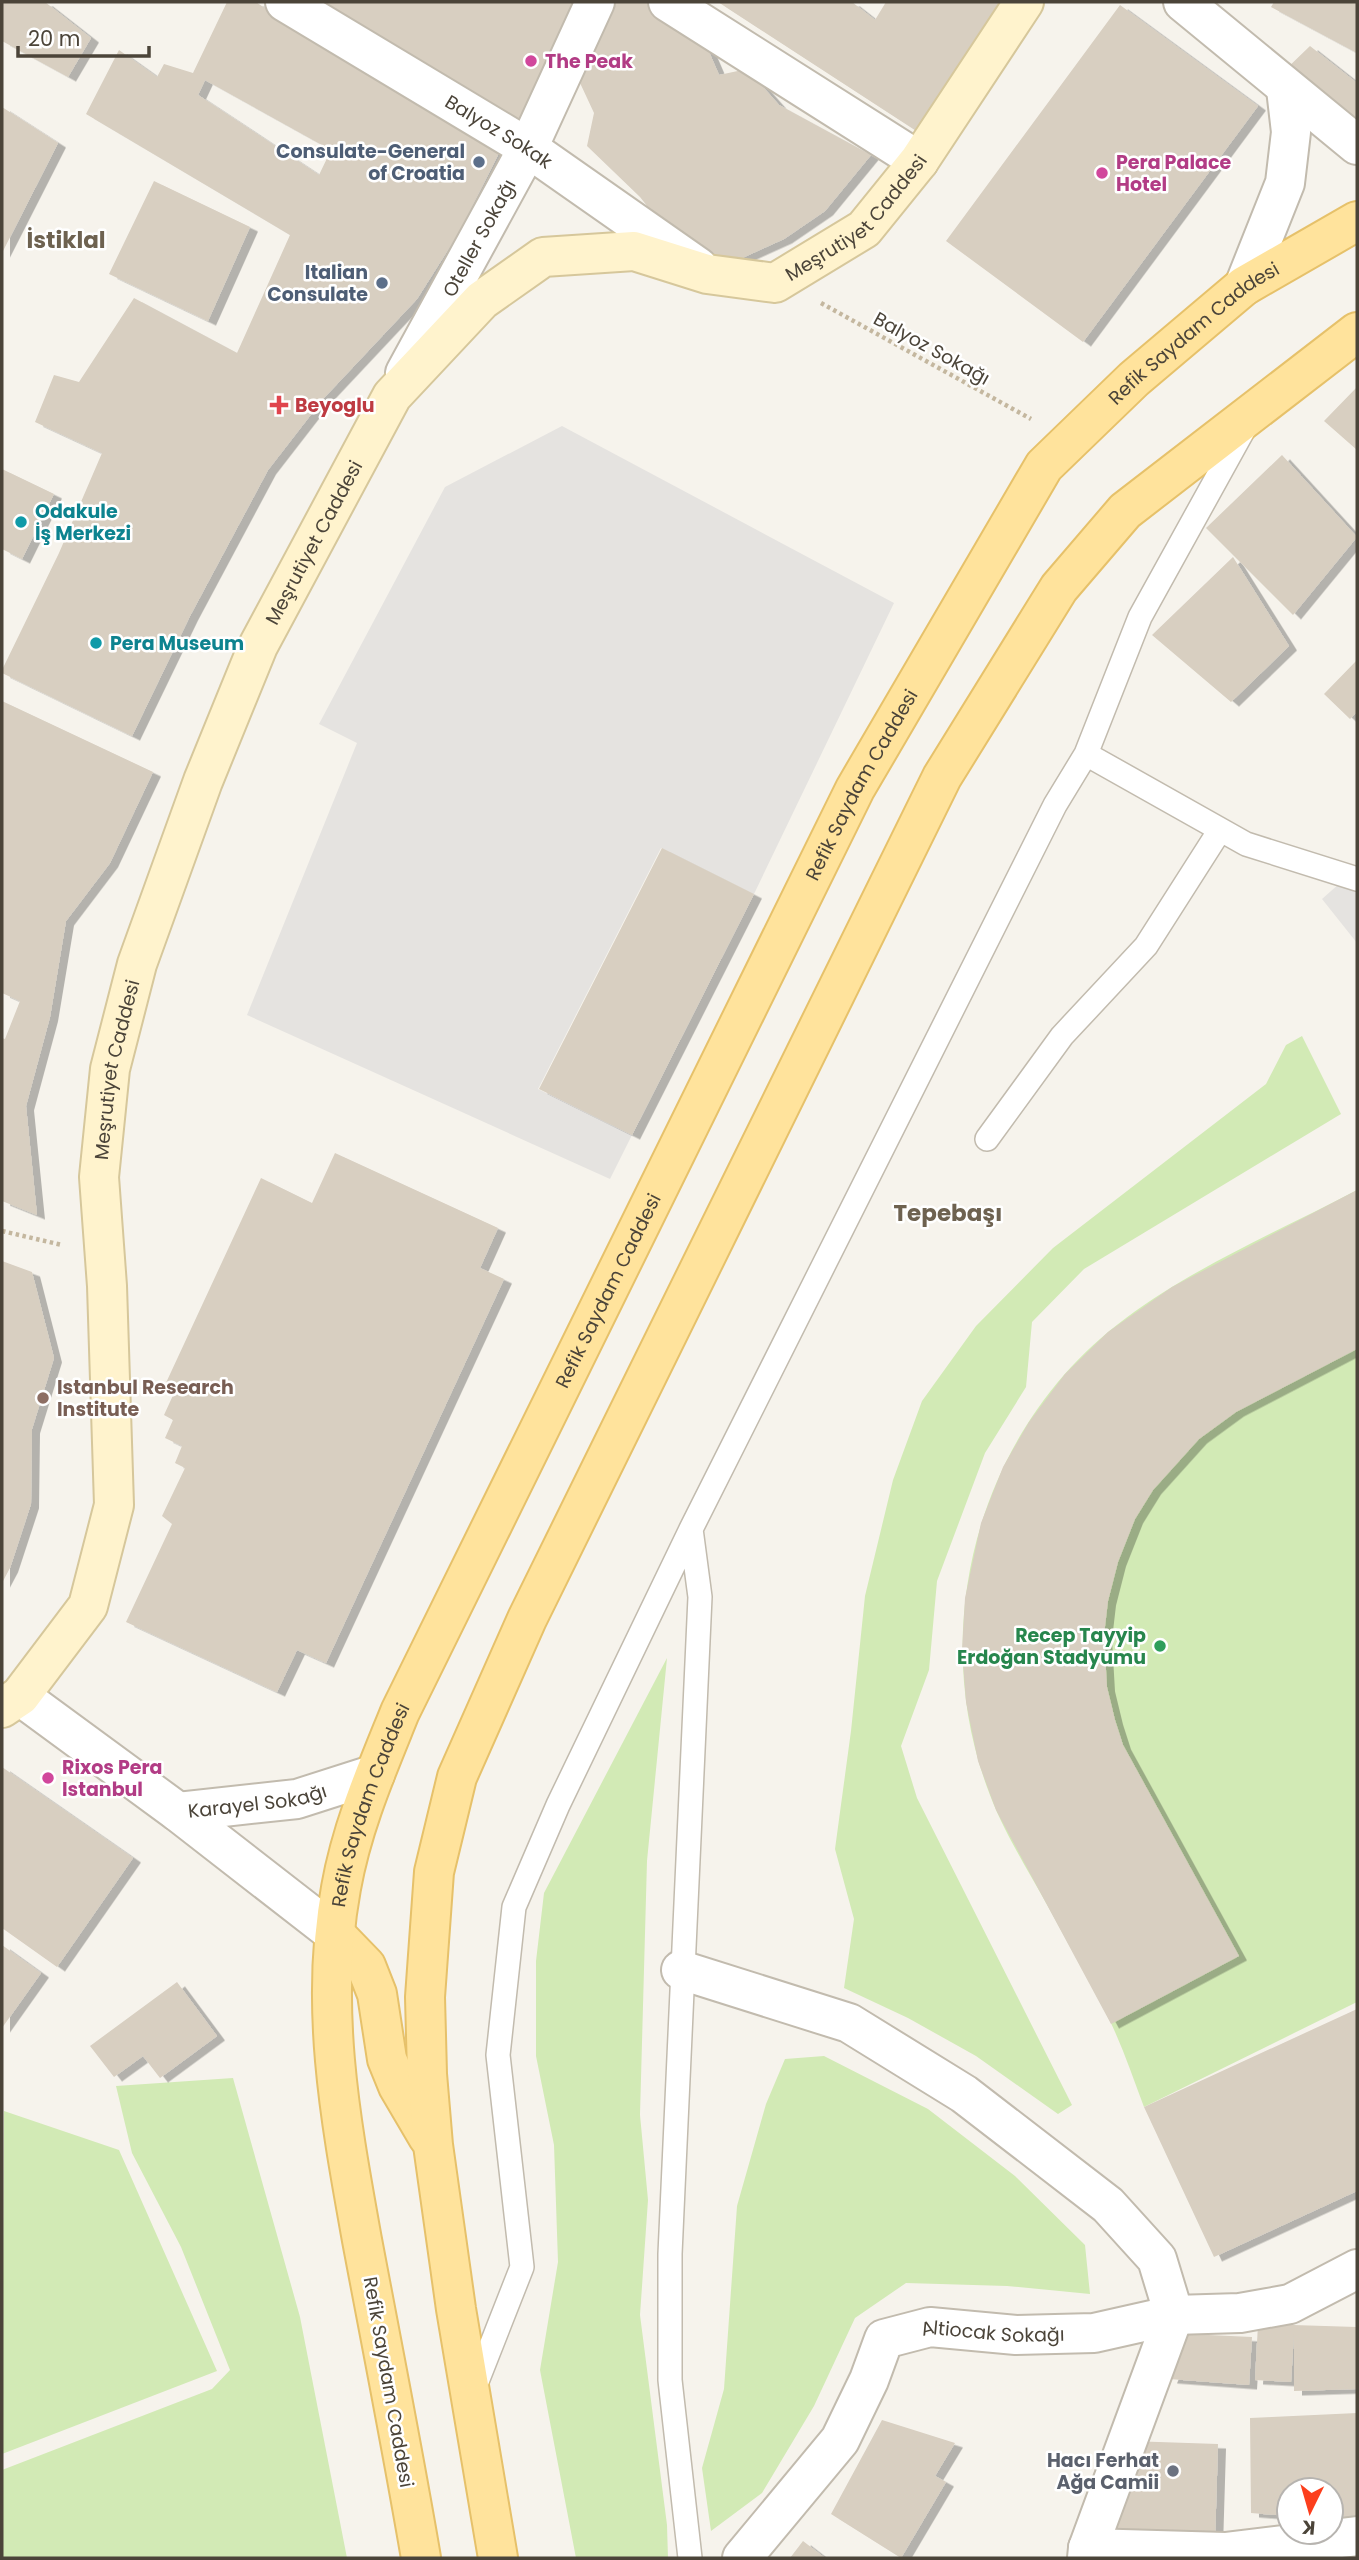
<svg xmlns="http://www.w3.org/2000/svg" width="1359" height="2560" font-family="Poppins,sans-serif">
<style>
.green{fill:#d2eab5}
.parking{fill:#e5e3e0}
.building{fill:#d8cfc1;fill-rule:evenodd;filter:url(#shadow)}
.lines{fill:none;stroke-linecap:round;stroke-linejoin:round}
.lane-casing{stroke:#c2bbae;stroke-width:26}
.street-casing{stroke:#c2bbae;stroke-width:42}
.secondary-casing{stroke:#d6c79b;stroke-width:42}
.primary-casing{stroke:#e6c16a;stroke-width:42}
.path{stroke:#c4b79f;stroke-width:4.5;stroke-dasharray:3.5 3.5;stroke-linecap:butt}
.lane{stroke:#fff;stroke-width:23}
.street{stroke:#fff;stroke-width:38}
.secondary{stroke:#fff3cd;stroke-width:38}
.primary{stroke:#ffe39c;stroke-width:38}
.hotel-dot{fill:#d1479c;stroke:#fff;stroke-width:2.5}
.service-dot{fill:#5c6f8a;stroke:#fff;stroke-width:2.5}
.health-dot{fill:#e0444e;stroke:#fff;stroke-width:2.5}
.culture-dot{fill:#0f9aa8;stroke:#fff;stroke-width:2.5}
.education-dot{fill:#8d6e63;stroke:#fff;stroke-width:2.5}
.leisure-dot{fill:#2e9e5b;stroke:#fff;stroke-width:2.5}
.worship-dot{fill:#6b7280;stroke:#fff;stroke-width:2.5}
.labels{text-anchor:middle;stroke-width:5;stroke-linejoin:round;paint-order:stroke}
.hotel-label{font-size:19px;font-weight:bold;fill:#b23c85;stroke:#fff;text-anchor:start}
.street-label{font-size:19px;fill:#4b4439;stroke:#fff}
.service-label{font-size:19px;font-weight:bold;fill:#4e5e75;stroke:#fff;text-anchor:end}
.health-label{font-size:19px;font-weight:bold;fill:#be3a42;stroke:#fff;text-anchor:start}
.culture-label{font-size:19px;font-weight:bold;fill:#0d838f;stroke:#fff;text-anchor:start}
.education-label{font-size:19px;font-weight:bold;fill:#785e54;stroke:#fff;text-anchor:start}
.leisure-label{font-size:19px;font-weight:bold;fill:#27864d;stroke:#fff;text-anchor:end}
.worship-label{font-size:19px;font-weight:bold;fill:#5b616d;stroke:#fff;text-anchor:end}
.quarter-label{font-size:23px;font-weight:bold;fill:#6e6250;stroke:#fff}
</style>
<defs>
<filter id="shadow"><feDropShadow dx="8" dy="4.5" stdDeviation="0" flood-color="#0004"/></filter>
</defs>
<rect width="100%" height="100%" fill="#f6f3ec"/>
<!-- green -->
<path class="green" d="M1302 1036 1341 1114 1084 1269 1032 1322 1026 1387 985 1453 937 1581 929 1670 901 1746 917 1798 1072 2105 1058 2114 976 2056 908 2018 844 1988 854 1919 835 1849 851 1731 865 1596 893 1480 922 1401 976 1326 1053 1248 1266 1084 1286 1045Z
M1357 1190V2002L1144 2107C1133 2078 1123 2048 1110 2021 1091 1983 1070 1947 1050 1910 1028 1870 1002 1830 987 1787 926 1620 982 1424 1126 1318 1194 1267 1281 1230 1357 1190Z
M667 1658 647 1861 640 2115 648 2200 640 2315 667 2525 668 2558H576L540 2370 558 2262 554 2145 536 2056V1961L544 1893Z
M824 2056 928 2109 1015 2176 1085 2245 1090 2294 1007 2286 906 2283 855 2318 814 2406 762 2493 711 2531 702 2468 724 2389 737 2206 766 2104 785 2059Z
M233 2078 300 2317 347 2558H2V2470L212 2389 230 2370 181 2247 132 2153 116 2086Z
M4 2111 119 2150 217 2371 2 2454Z"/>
<!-- parking -->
<path class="parking" d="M562 426 894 603 754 894 661 848 538 1089 632 1135 610 1179 247 1015 357 743 319 724 445 487Z
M1357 868V943L1322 899Z"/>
<!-- building -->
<path class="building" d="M2 2H45L91 38 68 77 2 41Z
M227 2H256L322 48 411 90 500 151 458 234 417 299 323 399 268 470 190 616 132 736 2 673V670L59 553 102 453 35 422 54 375 79 382 134 298 237 353 290 235 86 114 119 50 157 77 164 64 193 73ZM205 80 331 150 319 175 198 95Z
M310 2H581L523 130Z
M606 2H648L709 52 719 75 747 69 779 105 871 155 825 211 784 239 740 259 701 253 677 244 640 197 587 146 594 113 574 70Z
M718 2H852L875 20 886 2H1007L924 136Z
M1274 2H1357V53L1271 7Z
M1120 5 1258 106 1083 342 946 241Z
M1310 46 1357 83V128L1283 72Z
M2 107 58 143 2 253Z
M154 181 250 227 208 321 109 274Z
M1357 387V450L1324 421Z
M1282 455 1357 537 1293 615 1206 528Z
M2 469 54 494 22 559 2 549Z
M1233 557 1289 646 1231 702 1152 635Z
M1357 660V712L1350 719 1324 694Z
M2 701 153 772 110 863 66 921 50 1017 26 1106 37 1215 2 1201V1038L5 1039 20 1001 2 993Z
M662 848 754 894 632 1135 539 1089Z
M335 1153 498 1228 480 1268 504 1279 326 1663 297 1650 277 1692 126 1622 172 1524 162 1516 185 1468 175 1463 182 1446 165 1438 173 1420 164 1415 175 1391 165 1385 261 1178 312 1203Z
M1357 1190V1349L1236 1412 1199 1439 1153 1490 1135 1519 1118 1562 1108 1601 1104 1635 1107 1687 1115 1720 1123 1745 1239 1956 1111 2024 996 1810 978 1761 966 1702 962 1650 965 1598 981 1523 1003 1467 1029 1422 1065 1374 1108 1332 1172 1287Z
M2 1261 32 1272 54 1358 32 1429 31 1504 10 1568 2 1583Z
M2 1767 133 1858 57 1967 2 1928Z
M2 1945 41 1973 2 2028Z
M177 1982 217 2036 160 2078 143 2056 114 2077 90 2046Z
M1357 2009V2191L1214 2257 1144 2107Z
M1258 2324 1357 2327V2389L1294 2391V2334L1291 2382 1255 2380Z
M1187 2334 1252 2337 1249 2385 1169 2379Z
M1357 2413V2515L1331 2518V2490H1289V2516L1251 2513 1250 2418Z
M882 2420 955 2443 935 2476 946 2482 901 2558 831 2514Z
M1129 2441 1218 2444 1215 2542 1111 2539 1112 2498 1127 2499Z
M803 2541 825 2558H790Z"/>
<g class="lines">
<defs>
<path id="lane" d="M1086 754 1246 844 1357 879
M987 1139 1062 1036 1146 946 1220 830
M474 2389 522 2267 498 2055 514 1907 558 1805 691 1529 1055 805 1086 754 1140 617 1244 429
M690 2558 670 2380V2254L700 1597 691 1529"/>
<g id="street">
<path id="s1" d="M285 2 528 148 698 267"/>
<path d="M668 2 919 161"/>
<path d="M1183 2 1357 145"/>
<path d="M1244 286 1285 183 1291 132 1286 89"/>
<path id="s2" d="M405 373 528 148 595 2"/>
<path d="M20 1696 178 1812 335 1934"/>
<path id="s3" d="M178 1812 297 1799 375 1774"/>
<path d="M681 1970 849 2023 964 2094 1108 2205 1157 2259 1174 2315 1088 2548 1087 2558"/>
<path d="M1088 2548 1225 2552 1357 2536"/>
<path id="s4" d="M742 2558 840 2440 869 2380 884 2339 930 2327 1016 2335 1094 2333 1174 2315 1240 2313 1290 2304 1357 2269"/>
</g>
<g id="secondary">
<path id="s5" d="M2 1708 20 1696 88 1606 114 1505 107 1286 99 1177 110 1069 137 964 203 781 258 646 392 396 482 300 543 257 634 251 707 274 775 283 864 229 919 161 1024 2"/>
</g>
<g id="primary">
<path d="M335 1934 366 1966 377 1994 387 2059 398 2086 428 2137"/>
<path id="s6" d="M421 2558C403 2452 382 2346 362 2240 341 2123 319 2007 341 1888 352 1826 377 1769 400 1712L855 789 1044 466 1134 379 1244 286 1357 221"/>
<path d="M498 2558 456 2309 433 2145 427 2074 425 1997 434 1872 457 1777 527 1619 942 777 1059 588 1125 511 1357 332"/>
</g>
</defs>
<!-- lane casing -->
<use href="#lane" class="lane-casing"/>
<!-- street casing -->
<use href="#street" class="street-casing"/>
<!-- secondary casing -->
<use href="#secondary" class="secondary-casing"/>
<!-- primary casing -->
<use href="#primary" class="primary-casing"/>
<!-- path -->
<path class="path" d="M821 303 1031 419
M2 1231 62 1245"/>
<!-- lane -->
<use href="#lane" class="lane"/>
<!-- street -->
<use href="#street" class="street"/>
<!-- secondary -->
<use href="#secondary" class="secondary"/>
<!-- primary -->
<use href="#primary" class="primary"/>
</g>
<!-- markers -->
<g class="hotel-dot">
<circle cx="531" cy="61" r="7"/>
<circle cx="1102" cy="173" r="7"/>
<circle cx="48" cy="1778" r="7"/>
</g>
<g class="service-dot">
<circle cx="479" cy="162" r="7"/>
<circle cx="382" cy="283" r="7"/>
</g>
<path class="health-dot" d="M275.5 394.5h7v7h7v7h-7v7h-7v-7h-7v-7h7z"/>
<g class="culture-dot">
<circle cx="21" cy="522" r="7"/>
<circle cx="96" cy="643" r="7"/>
</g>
<circle class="education-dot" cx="43" cy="1398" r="7"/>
<circle class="leisure-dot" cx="1160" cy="1646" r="7"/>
<circle class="worship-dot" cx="1173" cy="2471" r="7"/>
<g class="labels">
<!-- hotel labels -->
<g class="hotel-label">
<text x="545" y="68">The Peak</text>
<text x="1116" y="169">Pera Palace<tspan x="1116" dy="22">Hotel</tspan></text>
<text x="62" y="1774">Rixos Pera<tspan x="62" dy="22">Istanbul</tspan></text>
</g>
<!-- street labels -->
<g class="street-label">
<text dy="7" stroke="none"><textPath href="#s1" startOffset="250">Balyoz Sokak</textPath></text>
<text dy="7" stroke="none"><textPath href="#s5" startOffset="1956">Meşrutiyet Caddesi</textPath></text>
<text dy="7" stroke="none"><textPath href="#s2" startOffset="154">Oteller Sokağı</textPath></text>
<text dy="7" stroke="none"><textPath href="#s6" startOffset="2468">Refik Saydam Caddesi</textPath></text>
<text transform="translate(932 348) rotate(29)" y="7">Balyoz Sokağı</text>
<text dy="7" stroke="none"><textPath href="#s5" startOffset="1242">Meşrutiyet Caddesi</textPath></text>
<text dy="7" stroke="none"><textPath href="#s6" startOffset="1900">Refik Saydam Caddesi</textPath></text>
<text dy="7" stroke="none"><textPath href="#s5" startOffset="676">Meşrutiyet Caddesi</textPath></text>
<text dy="7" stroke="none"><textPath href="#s6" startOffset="1334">Refik Saydam Caddesi</textPath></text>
<text dy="7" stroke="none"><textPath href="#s3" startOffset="80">Karayel Sokağı</textPath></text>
<text dy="7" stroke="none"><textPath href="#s6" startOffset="766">Refik Saydam Caddesi</textPath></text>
<text dy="7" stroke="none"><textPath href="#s4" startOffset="374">Altiocak Sokağı</textPath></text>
<text transform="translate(389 2382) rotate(80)" y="7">Refik Saydam Caddesi</text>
</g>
<!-- service labels -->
<g class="service-label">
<text x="465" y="158">Consulate-General<tspan x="465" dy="22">of Croatia</tspan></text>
<text x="368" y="279">Italian<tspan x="368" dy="22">Consulate</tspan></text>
</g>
<!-- health labels -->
<g class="health-label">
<text x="295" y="412">Beyoglu</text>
</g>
<!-- culture labels -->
<g class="culture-label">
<text x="35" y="518">Odakule<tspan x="35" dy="22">İş Merkezi</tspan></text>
<text x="110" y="650">Pera Museum</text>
</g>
<!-- education labels -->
<g class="education-label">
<text x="57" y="1394">Istanbul Research<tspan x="57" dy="22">Institute</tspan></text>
</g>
<!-- leisure labels -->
<g class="leisure-label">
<text x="1146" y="1642">Recep Tayyip<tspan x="1146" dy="22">Erdoğan Stadyumu</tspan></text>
</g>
<!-- worship labels -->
<g class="worship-label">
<text x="1159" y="2467">Hacı Ferhat<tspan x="1159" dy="22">Ağa Camii</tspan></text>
</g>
<!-- quarter labels -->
<g class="quarter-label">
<text x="66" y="248">İstiklal</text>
<text x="948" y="1221">Tepebaşı</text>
</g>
</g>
<!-- border -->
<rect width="1359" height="2560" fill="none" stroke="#4b4439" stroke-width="7"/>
<!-- north arrow -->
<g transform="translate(1310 2511) rotate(185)"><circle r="33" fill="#ffffff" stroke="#b7b4b0" stroke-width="2"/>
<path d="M0-5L12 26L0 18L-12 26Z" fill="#fc3f1d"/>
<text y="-10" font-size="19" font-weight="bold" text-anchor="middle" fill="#4b4439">K</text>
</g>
<!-- scale -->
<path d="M18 46v10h131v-10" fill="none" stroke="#4b4439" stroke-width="3.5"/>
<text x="28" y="46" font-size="21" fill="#4b4439" stroke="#ffffff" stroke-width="5" paint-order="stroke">20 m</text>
</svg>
